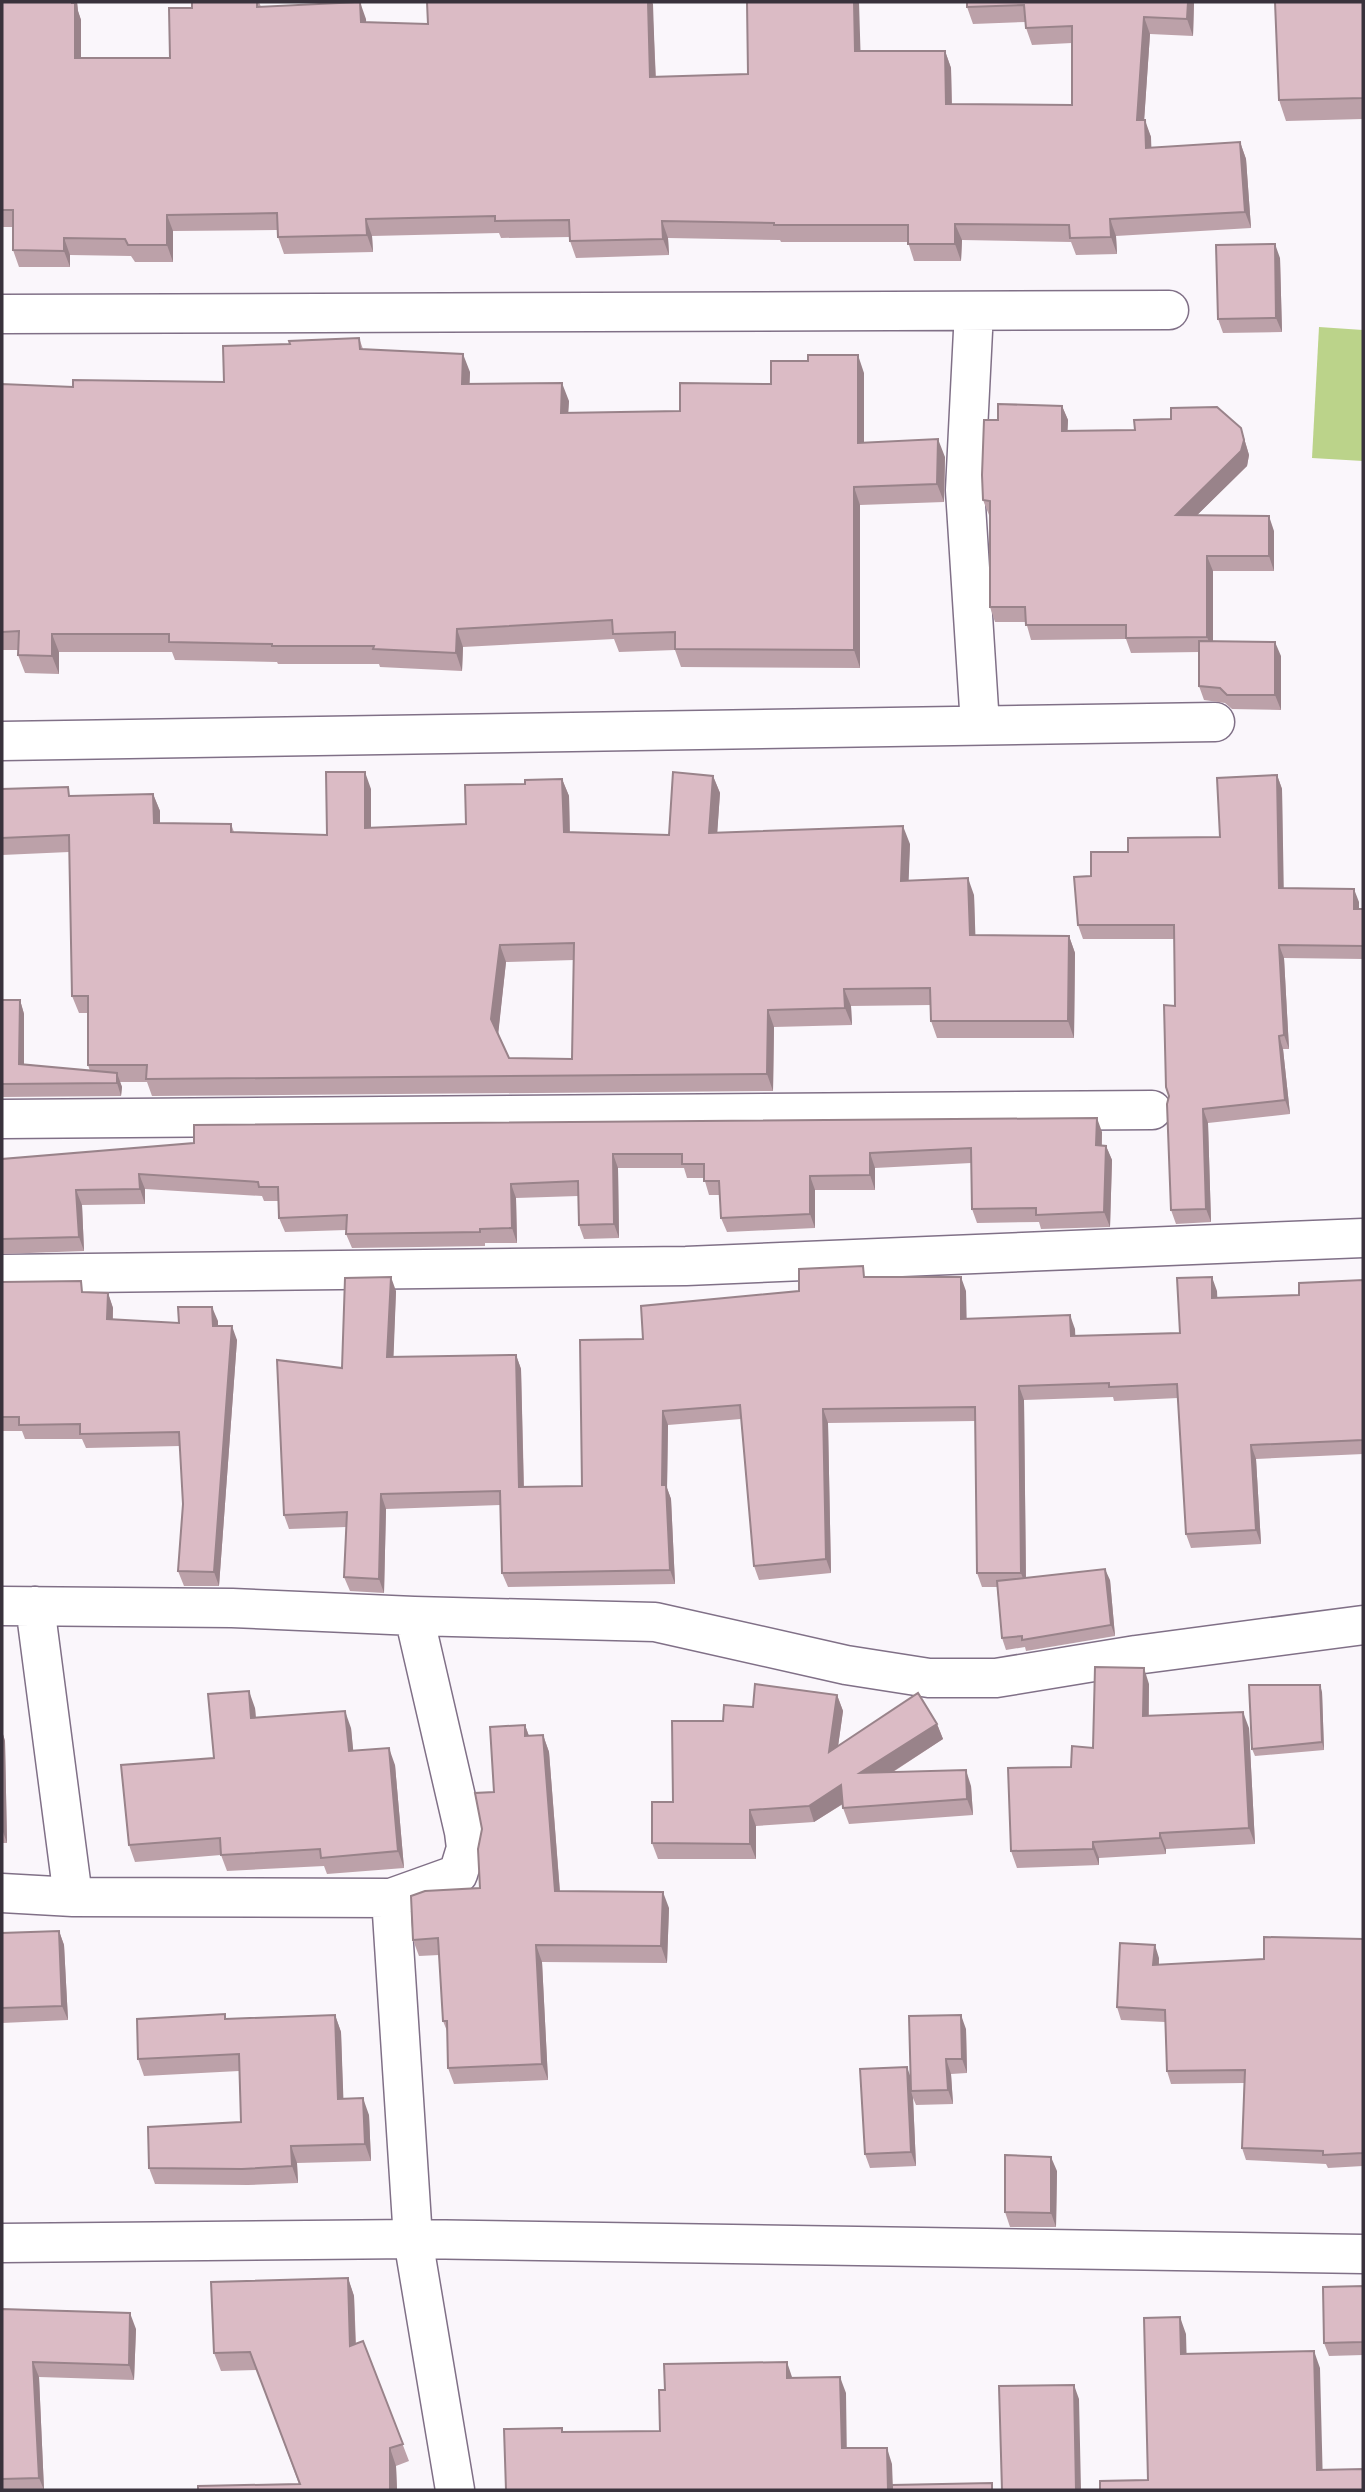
<svg xmlns="http://www.w3.org/2000/svg" width="1365" height="2492" font-family="'Noto Serif',serif">
<style>
.green{fill:#bbd38a}
.lines{fill:none;stroke-linecap:round;stroke-linejoin:round}
.minor-casing{stroke:#807087;stroke-width:41}
.minor{stroke:#fff;stroke-width:38}
.wall{fill:#bca1a9;fill-rule:evenodd}
.shaded-wall{fill:#99838a}
.building{fill:#dbbbc5;stroke:#99838a;stroke-width:2;fill-rule:evenodd}
</style>
<rect width="100%" height="100%" fill="#faf6fb"/>
<!-- green -->
<path class="green" d="M1319 327 1363 330V461L1312 458Z"/>
<g class="lines">
<defs>
<path id="minor" d="M974 311 965 490 980 725
M2 314 1169 310
M2 741 1215 722
M2 1119 1152 1110
M2 1274 686 1266 1363 1238
M2 1606 232 1608 414 1616 655 1622 846 1665 929 1678H996L1136 1655 1363 1625
M35 1606 73 1897 391 1898 458 1874 466 1848 464 1832 414 1616
M2 1893 73 1897
M391 1898 413 2239 455 2490
M2 2243 413 2239 1363 2254"/>
</defs>
<!-- minor casing -->
<use href="#minor" class="minor-casing"/>
<!-- minor -->
<use href="#minor" class="minor"/>
</g>
<!-- wall -->
<path class="wall" d="M2 2H77L78 11 81 20V58H170L192 8 259 2 261 7 366 19V22L428 24 652 2 656 77 748 74 861 51H945L951 68 952 104 1072 105V43L1032 45 1026 28 1025 22 973 24 967 7V2H1194L1193 36 1150 34 1144 120 1151 137V148L1240 142 1246 159 1251 228 1116 236 1117 254 1076 255 1071 242 962 240 961 261H914L908 242H781L780 240 668 238 669 255 576 258 570 241V237L501 238 499 233 372 236 373 252 284 254 278 237 277 230 173 231V262H135L131 256 70 255V267H19L13 250V227H2Z
M1363 2V119L1286 121 1279 100Z
M1280 258 1282 332 1223 333 1218 319Z
M359 338 363 349 470 372 469 384 569 401 568 413 680 411 771 384 864 373V443L945 457 944 502 860 505V668L681 667 675 650 619 652 614 639 463 647 462 671 380 667 379 664H278L277 662 175 660 172 652H59V674L25 673 18 655V650H2V384L73 387 224 382 290 344Z
M1062 406 1068 420 1067 431 1241 428 1249 455 1247 466 1197 515 1274 531V571H1213V642L1281 656V710L1232 709 1225 703 1204 700 1199 686V652L1131 653 1126 639 1031 640 1026 622H995L990 607V515H989L983 500 998 420Z
M1277 775 1282 789 1283 888 1359 902V909H1363V959L1284 958 1289 1049H1283L1290 1114 1208 1123 1211 1222 1176 1224 1171 1210 1169 1096 1175 1006 1174 939H1083L1078 925 1091 876 1128 852 1220 837Z
M713 776 720 793 717 833 910 844 908 881 974 895 975 935 1069 936 1075 953 1074 1038H937L931 1021V1005L851 1006 852 1025 774 1027 773 1091 152 1096 147 1082H120L122 1087 121 1096 2 1097V1000H20L24 1014V1064L90 1071 88 1065V1013H79L72 996 69 852 2 855V789L72 796 153 794 160 811V823L231 824 234 832 327 835 371 789V828L466 824 525 784 562 779 569 796 570 832 669 835ZM574 960 572 1059 509 1058 498 1033 506 962Z
M1102 1132V1145L1106 1146 1112 1160 1110 1227 1041 1229 1039 1222 977 1223 972 1209 971 1163 875 1168V1190H815V1228L727 1232 721 1218 720 1195H709L704 1178H687L684 1168H618L619 1238 584 1239 579 1225 578 1196 516 1198 517 1243H485V1246L352 1248 346 1234V1230L285 1232 279 1218 278 1201H264L262 1196 145 1189V1204L82 1205 84 1251 2 1254V1159Z
M867 1277 966 1291V1319L1075 1329V1336L1180 1333 1217 1291V1298L1299 1295 1363 1280V1454L1256 1459 1261 1544 1191 1548 1186 1534 1178 1398 1114 1401 1113 1397 1024 1400 1026 1578 1110 1580 1115 1636 1026 1651 1025 1647 1006 1650 1002 1638 997 1587H982L977 1573 975 1421 828 1423 831 1573 759 1580 754 1566 741 1419 668 1425 667 1488 671 1499 675 1584 508 1587 502 1573 500 1505 386 1509 384 1593 350 1591 344 1577 346 1527 289 1529 284 1515 342 1368 396 1291 393 1357 516 1355 521 1369 524 1487 582 1486 643 1339 799 1291Z
M2 1282 85 1292 108 1293 113 1308V1320L179 1323 218 1321V1326L237 1340 219 1586H184L178 1571 183 1504 180 1446 86 1448 82 1439H25L22 1431H2Z
M1149 1684V1716L1249 1728 1255 1844 1166 1849V1854L1099 1858V1865L1017 1868 1011 1851 1093 1748Z
M1322 1692 1324 1750 1255 1756 1252 1749Z
M837 1695 843 1711 838 1746 937 1724 943 1739 893 1772 971 1786 973 1815 849 1824 843 1808V1804L814 1822 756 1826V1859H658L652 1843 673 1802 723 1721 753 1707Z
M255 1708 256 1718 351 1728 353 1751 395 1765 404 1868 327 1874 324 1866 227 1871 221 1855 135 1862 129 1845 214 1758Z
M525 1725 529 1736 543 1735 549 1752 560 1891 669 1908 667 1963 542 1962 548 2080 454 2084 448 2068 447 2031 443 2021 439 1955 419 1956 413 1940 480 1888 494 1792Z
M2 1731 5 1741 7 1843H2Z
M59 1931 64 1945 68 2020 2 2023V1933Z
M1363 1939V2166L1328 2168 1326 2164 1246 2160 1242 2148 1244 2083 1171 2084 1167 2071 1165 2022 1121 2020 1117 2007 1159 1958V1965L1264 1959Z
M225 2014 226 2019 335 2015 341 2032 343 2098 369 2115 371 2161 297 2163 298 2183 248 2185 155 2184 149 2168 241 2122 239 2071 144 2076 138 2059Z
M966 2029 967 2073 951 2074 953 2104 916 2105 913 2098 916 2166 870 2168 865 2154 910 2075Z
M1057 2171 1056 2227H1010L1005 2212Z
M348 2278 354 2296 356 2343 363 2341 409 2461 396 2466 397 2490H198L299 2484 257 2370 221 2371 214 2353Z
M1363 2286V2355L1329 2356 1324 2343Z
M2 2309 136 2329 134 2380 39 2377 44 2490H2Z"/>
<!-- shaded-wall -->
<path class="shaded-wall" d="M72 2H77L78 11 81 20V75L75 58Z
M360 2 366 19 367 39 361 22Z
M648 2H652L653 4 656 94 650 77Z
M854 2H859L861 68 855 51Z
M1188 2H1194L1193 36 1187 19Z
M1144 17 1150 34 1143 137 1137 120Z
M945 51 951 68 952 121 946 104Z
M1145 120 1151 137 1152 165 1146 148Z
M1240 142 1246 159 1251 228 1245 212Z
M167 215 173 231V262L167 245Z
M366 219 372 236 373 252 367 235Z
M1110 219 1116 236 1117 254 1111 237Z
M662 221 668 238 669 255 663 239Z
M955 224 962 240 961 261 955 244Z
M64 238 70 255V267L64 251Z
M1275 244 1280 258 1282 332 1276 318Z
M463 354 470 372 469 402 462 384Z
M858 355 864 373V461L858 443Z
M562 383 569 401 567 431 561 413Z
M1062 406 1068 420 1067 446 1062 431Z
M1241 428 1249 455 1247 466 1182 530 1176 515Z
M938 439 945 457 944 502 937 484Z
M854 487 860 505V668L854 650Z
M1269 516 1274 531V571L1269 556Z
M1207 556 1213 571V652L1207 637Z
M457 629 463 647 462 671 456 653Z
M52 634 59 652V674L52 656Z
M1275 642 1281 656V710L1275 695Z
M365 772 371 789V845L365 828Z
M1277 775 1282 789 1284 901 1279 888Z
M713 776 720 793 716 851 709 833Z
M562 779 569 796 570 849 564 832Z
M153 794 160 811V840L154 823Z
M903 826 910 844 908 898 901 881Z
M968 878 974 895 976 952 970 935Z
M1354 889 1359 902V923L1354 909Z
M1069 936 1075 953 1074 1038 1068 1021Z
M500 945 506 962 498 1036 491 1019Z
M1279 945 1284 958 1289 1049 1284 1035Z
M844 989 851 1006 852 1025 845 1008Z
M20 1000 24 1014V1077L19 1064Z
M768 1010 774 1027 773 1091 767 1074Z
M1279 1036 1283 1049 1290 1114 1285 1100Z
M117 1073 122 1087 121 1096 117 1083Z
M1203 1109 1208 1123 1211 1222 1206 1209Z
M1097 1118 1102 1132 1101 1159 1096 1145Z
M1106 1146 1112 1160 1110 1227 1104 1212Z
M870 1153 875 1168V1190L870 1175Z
M613 1154 618 1168 619 1238 614 1224Z
M139 1174 145 1189V1204L140 1189Z
M810 1176 815 1190V1228L810 1214Z
M511 1184 516 1198 517 1243 512 1228Z
M76 1190 82 1205 84 1251 79 1237Z
M391 1277 396 1291 393 1371 387 1357Z
M961 1277 966 1291 967 1333 961 1319Z
M1212 1277 1217 1291 1218 1312 1212 1298Z
M108 1293 113 1308 112 1334 107 1319Z
M212 1307 218 1321V1340L213 1326Z
M1070 1315 1075 1329 1076 1350 1071 1336Z
M232 1326 237 1340 219 1586 214 1572Z
M516 1355 521 1369 524 1501 519 1487Z
M1019 1386 1024 1400 1026 1587 1021 1573Z
M823 1409 828 1423 831 1573 826 1559Z
M663 1411 668 1425 667 1488 671 1499 675 1584 670 1570 662 1485Z
M1251 1445 1256 1459 1261 1544 1256 1530Z
M381 1494 386 1509 384 1593 379 1579Z
M1105 1569 1110 1580 1115 1636 1111 1625Z
M1144 1668 1149 1684 1148 1732 1143 1716Z
M1320 1685 1322 1692 1324 1750 1322 1742Z
M249 1691 255 1708 257 1735 251 1718Z
M837 1695 843 1711 835 1768 829 1752Z
M345 1711 351 1728 355 1768 349 1751Z
M1243 1712 1249 1728 1255 1844 1249 1828Z
M937 1724 943 1739 866 1789 860 1773Z
M525 1725 531 1742 525 1736Z
M2 1731 5 1741 7 1843 2 1829Z
M543 1735 549 1752 561 1907 555 1891Z
M389 1748 395 1765 404 1868 398 1851Z
M966 1770 971 1786 973 1815 967 1799Z
M841 1785 847 1801 814 1822 809 1806Z
M750 1810 756 1826V1859L750 1844Z
M1160 1833 1166 1849V1854L1160 1838Z
M1093 1842 1099 1858V1865L1093 1849Z
M663 1892 669 1908 667 1963 661 1946Z
M59 1931 64 1945 68 2020 62 2006Z
M536 1945 542 1962 548 2080 542 2064Z
M1155 1945 1159 1958 1158 1978 1153 1965Z
M335 2015 341 2032 344 2115 338 2099Z
M961 2015 966 2029 967 2073 962 2059Z
M946 2059 951 2074 953 2104 948 2090Z
M907 2067 912 2081 911 2091 913 2098 916 2166 911 2152Z
M363 2098 369 2115 371 2161 365 2144Z
M291 2146 297 2163 298 2183 292 2166Z
M1051 2157 1057 2171 1056 2227 1051 2213Z
M348 2278 354 2296 356 2363 350 2346Z
M130 2313 136 2329 134 2380 129 2365Z
M1180 2317 1186 2334 1187 2370 1181 2354Z
M1314 2351 1320 2368 1323 2487 1317 2470Z
M33 2362 39 2377 44 2490 39 2478Z
M787 2362 792 2377 793 2393 787 2378Z
M840 2377 846 2393 847 2464 842 2448Z
M1074 2385 1079 2399 1081 2490H1076Z
M390 2448 396 2466 397 2490H390Z
M887 2448 892 2464 893 2490H888Z"/>
<!-- building -->
<path class="building" d="M2 2H72V3H75V58H170L169 8H192V2H257V7L360 2 361 22 428 24 427 2H648L650 77 748 74 747 2H854L855 51H945L946 104 1072 105V26L1026 28 1024 5 967 7V2H1188L1187 19 1144 17 1137 120H1145L1146 148 1240 142 1245 212 1110 219 1111 237 1070 238 1069 225 955 224V244H908V225H774V223L662 221 663 239 570 241 569 220 495 221V216L366 219 367 235 278 237 277 213 167 215V245H128L125 239 64 238V251L13 250V210H2Z
M1275 2H1363V98L1279 100Z
M1275 244 1276 318 1218 319 1216 245Z
M359 338 360 349 463 354 462 384 562 383 561 413 680 411V383L771 384V361H808V355H858V443L938 439 937 484 854 487V650L675 649V632L613 634 612 620 457 629 456 653 373 649 374 646H272V644L169 642V634H52V656L18 655 19 631 2 632V384L73 387V380L224 382 223 346 290 344 289 341Z
M998 404 1062 406V431L1135 430 1134 420 1171 419V408L1217 407 1241 428 1244 440 1241 451 1176 515 1269 516V556H1207V637L1126 638V625H1026L1025 607H990V501L983 500 982 475 984 420H998Z
M1199 641 1275 642V695H1227L1220 688 1199 686Z
M326 772H365V828L466 824 465 785 525 784V780L562 779 564 832 669 835 673 772 713 776 709 833 903 826 901 881 968 878 970 935 1069 936 1068 1021H931L930 988 844 989 845 1008 768 1010 767 1074 146 1079 147 1065H88V996H72L69 835 2 838V789L68 787 69 796 153 794 154 823 231 824V832L327 835ZM574 943 572 1059 509 1058 491 1019 500 945Z
M1277 775 1279 888 1354 889V909H1363V947V946L1279 945 1284 1035 1279 1036 1285 1100 1203 1109 1206 1209 1171 1210 1167 1104 1169 1096 1166 1087 1164 1005 1175 1006 1174 925H1078L1074 877 1091 876V852H1128V838L1220 837 1217 778Z
M2 1000H20L19 1064 117 1073V1083L2 1084Z
M1097 1118 1096 1145 1106 1146 1104 1212 1036 1215V1208L972 1209 971 1148 870 1153V1175L810 1176V1214L721 1218 719 1181H704V1164H682V1154H613L614 1224 579 1225 578 1181 511 1184 512 1228 480 1229V1232L346 1234 347 1215 279 1218 278 1187H259L258 1182 139 1174 140 1189 76 1190 79 1237 2 1239V1159L194 1143V1125Z
M863 1266 864 1277H961V1319L1070 1315 1071 1336 1180 1333 1177 1278 1212 1277V1298L1299 1295V1283L1363 1280V1440L1251 1445 1256 1530 1186 1534 1177 1384 1109 1387V1383L1019 1386 1021 1573H977L975 1407 823 1409 826 1559 754 1566 740 1405 663 1411 662 1485H666L670 1570 502 1573 500 1491 381 1494 379 1579 344 1577 347 1512 284 1515 277 1360 342 1368 345 1278 391 1277 387 1357 516 1355 519 1487 582 1486 580 1340 643 1339 641 1306 799 1291V1269Z
M81 1281 82 1292 108 1293 107 1319 179 1323 178 1307H212L213 1326H232L214 1572 178 1571 183 1504 179 1432 80 1434V1424L19 1425V1417H2V1282Z
M1105 1569 1111 1625 1022 1640V1636L1002 1638 997 1581Z
M1095 1667 1144 1668 1143 1716 1243 1712 1249 1828 1160 1833V1838L1093 1842V1849L1011 1851 1008 1768 1071 1767 1072 1746 1093 1748Z
M755 1684 837 1695 829 1752 918 1693 937 1724 860 1773 966 1770 967 1799 843 1808 841 1785 809 1806 750 1810V1844L652 1843V1802H673L672 1721H723L724 1705 753 1707Z
M1249 1685H1320L1322 1742 1252 1749Z
M249 1691 251 1718 345 1711 349 1751 389 1748 398 1851 321 1858 320 1849 221 1855 220 1838 129 1845 121 1765 214 1758 208 1694Z
M525 1725V1736L543 1735 555 1891 663 1892 661 1946 536 1945 542 2064 448 2068 447 2021H443L438 1938 413 1940 411 1896 425 1891 480 1888 478 1849 482 1829 475 1793 494 1792 490 1727Z
M59 1931 62 2006 2 2008V1933Z
M1264 1937 1363 1939V2153L1323 2155V2151L1242 2148 1245 2070 1167 2071 1165 2010 1117 2007 1120 1943 1155 1945 1153 1965 1264 1959Z
M225 2014V2019L335 2015 338 2099 363 2098 365 2144 291 2146 292 2166 242 2169 149 2168 148 2127 241 2122 239 2054 138 2059 137 2019Z
M961 2015 962 2059H946L948 2090 911 2091 909 2016Z
M907 2067 911 2152 865 2154 860 2069Z
M1005 2155 1051 2157V2213L1005 2212Z
M348 2278 350 2346 363 2341 403 2444 390 2448V2490H198V2486L300 2484 250 2352 214 2353 211 2282Z
M1363 2286V2342L1324 2343 1323 2287Z
M2 2309 130 2313 129 2365 33 2362 39 2478 2 2479Z
M1180 2317 1181 2354 1314 2351 1317 2470 1363 2469V2490H1100V2481L1148 2480 1144 2318Z
M787 2362V2378L840 2377 842 2448H887L888 2490H506L504 2429 562 2428V2432L660 2431 659 2390H665L664 2364Z
M1074 2385 1076 2490H1002L999 2386Z
M992 2483V2490H892V2485Z"/>
<!-- border -->
<rect width="1365" height="2492" fill="none" stroke="#39323c" stroke-width="7"/>
</svg>
